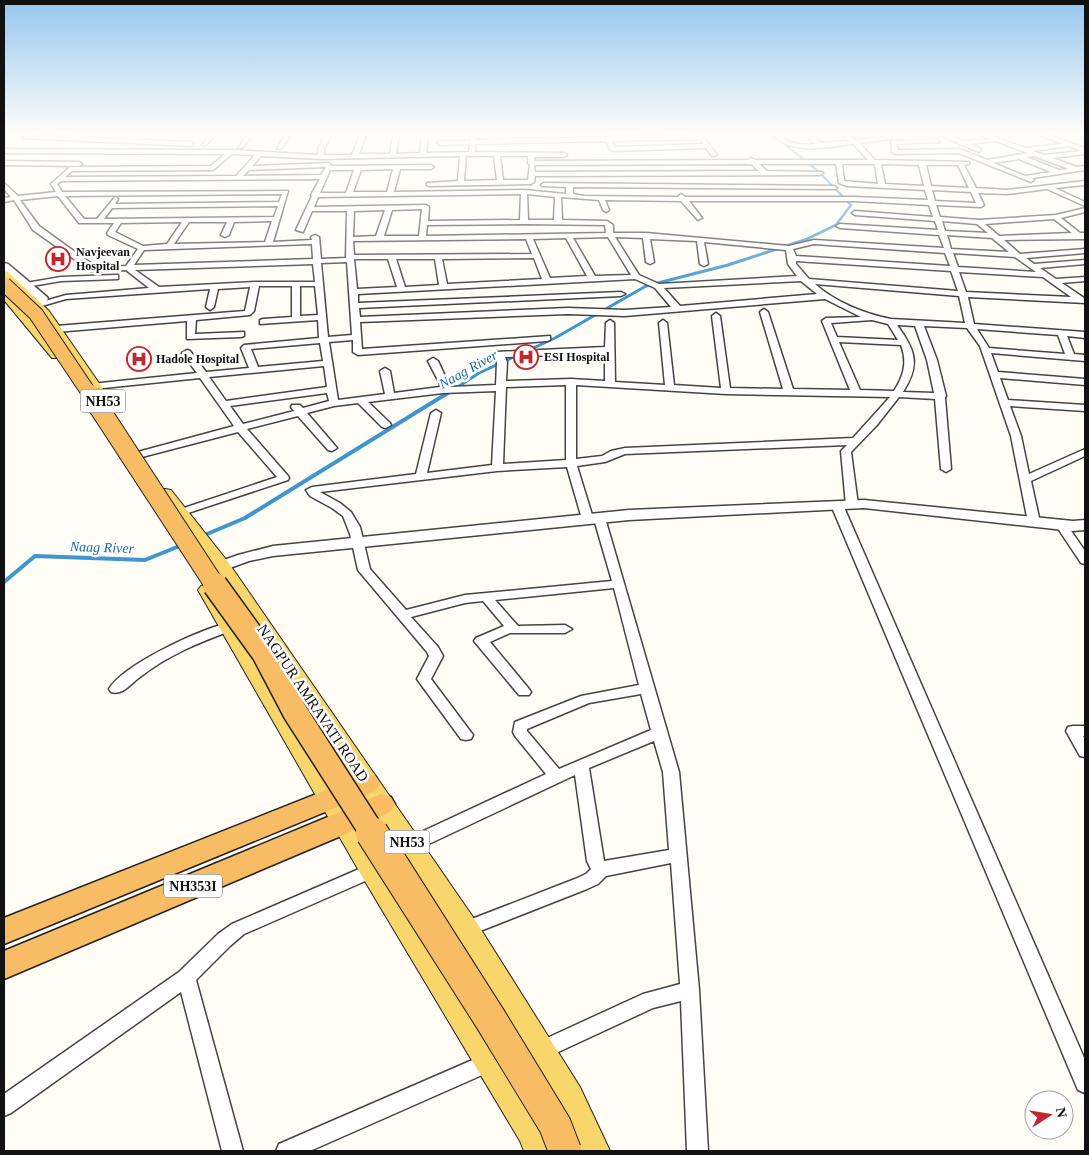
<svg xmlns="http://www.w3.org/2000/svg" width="1089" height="1155" font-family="Georgia,serif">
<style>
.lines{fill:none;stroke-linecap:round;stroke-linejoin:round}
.stream-far2{stroke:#3f96cf;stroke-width:2.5}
.stream-far1{stroke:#3f96cf;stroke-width:3}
.stream{stroke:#3f96cf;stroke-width:4}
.minor-casing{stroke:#444;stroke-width:3}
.tertiary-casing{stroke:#444;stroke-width:3}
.primary-casing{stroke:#222;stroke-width:2}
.trunk-casing{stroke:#222;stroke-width:3}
.minor{fill:#fff;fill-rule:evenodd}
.tertiary{fill:#fff;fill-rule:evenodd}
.primary{fill:#f9d66b;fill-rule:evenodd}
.trunk{fill:#f7bc64;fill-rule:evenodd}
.trunk-bridge-far3-casing{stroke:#222;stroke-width:16;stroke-linecap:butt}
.trunk-bridge-far2-casing{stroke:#222;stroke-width:21;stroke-linecap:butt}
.trunk-bridge-far1-casing{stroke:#222;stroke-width:27;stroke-linecap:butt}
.trunk-bridge-casing{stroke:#222;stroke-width:34;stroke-linecap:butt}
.trunk-bridge-far3{stroke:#f7bc64;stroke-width:14}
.trunk-bridge-far2{stroke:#f7bc64;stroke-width:19}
.trunk-bridge-far1{stroke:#f7bc64;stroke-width:24}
.trunk-bridge{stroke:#f7bc64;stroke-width:32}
.labels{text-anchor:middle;stroke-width:5;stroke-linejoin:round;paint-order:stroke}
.far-poi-label{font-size:12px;font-weight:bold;fill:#111;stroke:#fff;text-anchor:start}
.far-water-label{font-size:14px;font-style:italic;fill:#1768a6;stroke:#fff}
.shield{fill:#fff;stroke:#585858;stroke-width:1}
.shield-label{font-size:14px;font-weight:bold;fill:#111}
.street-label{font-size:15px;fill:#111;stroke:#fff}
</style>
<rect width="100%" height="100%" fill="#fffdf5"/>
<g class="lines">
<!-- stream-far2 -->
<path class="stream-far2" d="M772 134 818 171 851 205 836 225 807 239 779 248"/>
<!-- stream-far1 -->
<path class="stream-far1" d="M444 396 479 373 555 338 646 286 728 265 783 247"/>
<!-- stream -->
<path class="stream" d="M200 537 245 518 446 394
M4 582 35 556 145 560 182 545"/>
<defs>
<path id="minor" d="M210 134H216L206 145H202Z
M248 134H254L242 148H238Z
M285 134H291L281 149H277Z
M326 134H332L324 149V155H352L360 134H366L359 154H390L393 134H399L396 154 420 153 422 134H428L426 153 469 152 470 144 440 145 437 143 440 141H470V134H476V140L702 135 717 155 712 156 706 148 614 151 610 149 606 141 475 144V152L564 153 567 155 564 157H534V161L748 160 751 158 755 160H868L853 144C825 147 794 156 771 134 780 134 782 139 790 142 798 145 806 145 815 144L803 134H810L822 143 849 141 841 134H848L855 140 884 137 881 134H888L892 137V139L859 143 875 160 969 162V164L964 165 976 188 1007 190 1085 181V185L1055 188 1085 202V206L1047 189 1007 194 978 193 984 205 981 207 936 205 940 217 979 220 1056 215 1085 208V212L1061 218 1080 233H1085L1084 239 1004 240 1020 254 1085 249V253L1026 258 1034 264 1085 260V264L1040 268 1056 279 1085 277V281L1062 283 1084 298 1085 303 968 297 974 324 1085 332V338L1067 336 1074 354 1085 355V361L991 353 998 372 1085 379V385L1000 378 1008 400 1085 405V411L1010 406 1021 436 1029 474 1085 449V456L1031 481 1040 522 1038 524H1030L1028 522 1011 436 980 346 967 328 924 326 937 360 946 396 945 398 951 469 946 472 941 469 935 399 899 397 877 425 851 452 858 505 856 507H848L846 505 841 451 847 445 625 454 605 462 577 466 593 518 599 515 605 518 679 772 699 990 708 1151H687L681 1001 653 1008 541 1060 534 1058 531 1051 534 1044 643 994 680 984 671 863 606 876 598 884 587 889 465 937 459 934 456 929 459 924 575 879 586 874 591 869 587 861 575 775 416 850 410 852 404 850 402 845 404 840 546 774 515 736 513 732 515 722 581 696 639 685 614 588 495 600 518 626 565 625 572 629 565 633H510L490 642 529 689 531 692 529 695H519L474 641 476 638 504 626 483 601 465 603 411 617 438 647 443 656 431 679 473 735 471 739 466 740 461 739 417 679 429 656 427 652 358 570 350 534 343 516 332 508 310 496 306 490 312 487 416 474 431 413 436 410 441 413 427 473 492 465 496 391 443 393 368 402 390 423 391 425 386 428 382 427 358 403 334 406 307 413 337 448 332 451 328 450 298 416 247 429 288 476 289 478 288 480 179 516 175 515 173 513 175 511 277 477 238 432 138 458 134 457 133 455 134 453 234 426 200 378 94 389 91 388V384L197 373 182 353 187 350 190 351 206 372 249 368 241 348 244 345 319 338 318 320 260 324V320L263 319 292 317V286H259L254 311 250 315 196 320 195 334 244 332V336L241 337 187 339V321L56 332 52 329 56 326 245 311 250 287 218 289 214 307 210 310 206 307 210 289 66 299 35 308 31 305 66 295 149 288 126 270 91 271 33 230 14 200 4 202V198L11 197 4 189V183L18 196 56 192 51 184 70 167 211 166 225 154 4 153V149L231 150 318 155V149ZM700 139 704 144 615 147 612 141ZM232 154 255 155 236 176 65 177 72 171 213 170ZM261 156 321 159 460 156 458 181 427 183V185L429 186 531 184 534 182 535 176 820 175 823 173 822 172 767 171 759 164H836L839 183 847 186 925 190 928 200 854 197H685L681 194 678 197 584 196 573 194V187L836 189 837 188 834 186 544 183 541 185 542 186 566 187V194L524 190 394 192 400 169H431L434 167 431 165 331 166 329 163 252 166ZM466 156H494L497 180 464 181ZM500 156H528V163L530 165 528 180H503ZM751 164 759 171 535 172 534 165ZM842 164H875L878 184 844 181ZM881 164 919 165 924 186 885 184ZM926 165H958L969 188 931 186ZM326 167 321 175 243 176 249 170ZM393 169 387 192H353L361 170ZM330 170H354L346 193H320ZM320 179 311 195 312 196 296 230 303 232 312 211H347L346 258 321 259 319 237 315 235 311 237 312 240 273 242 288 191 62 192 57 184 61 181ZM932 190 971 192 976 203 935 201ZM282 194 279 202 115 204 118 199 115 197 97 219H84L65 196ZM521 194 520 220 428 221 429 207 426 205 314 207 318 197ZM527 194 555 197 554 220H528ZM58 196 79 223H114L107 233 108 235 138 249 126 266 96 267 39 226 20 200ZM561 197 599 200 603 210 606 212 609 210 605 200 681 201 698 220 702 218 689 201H854L929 205 933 217 855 211 852 213 855 215 935 221 938 230 840 224 836 226 840 228 939 235 944 248 814 240 789 246 646 233H613V225L607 221 562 220ZM278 206 274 217 104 219 112 208ZM422 209 419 236H384L392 210ZM385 210 376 236 353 237 354 211ZM1054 219 1072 233 999 236 985 224ZM272 221 265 242 174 244 189 222H227L221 235 225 237 229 235 234 222ZM942 221 977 224 988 233 945 231ZM182 222 167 244 143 246 115 232 121 223ZM524 224 605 225 606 233 426 236 427 225ZM947 235 992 238 1009 252 951 249ZM608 237 631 275 595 276 573 238ZM615 237 643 238 646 262 650 264 654 262 650 239 697 241 700 264 704 266 708 264 704 242 786 250 788 264 797 276 659 284 639 275ZM566 238 587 276 550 278 533 239ZM526 239 532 254 354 255 353 241ZM312 244 313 259 134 265 144 250ZM814 244 945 253 950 266 796 256 793 249ZM953 253 1015 257 1036 272 958 267ZM534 258 542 279 447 284 442 259ZM354 259H388L397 287 357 289ZM396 259H435L439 285 405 287ZM796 261 951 271 958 291 809 279 796 264ZM347 262 352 335 328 337 321 263ZM313 264 315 282H255L159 287 135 270ZM959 272 1043 277 1071 297 966 292ZM635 279 655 288 671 307 625 310 568 308 360 317 359 308 621 296 625 294 621 292 358 303V294ZM801 281 817 294 680 306 664 288ZM815 284 959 296 965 323 891 319C865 314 835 302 815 284ZM300 286H315L318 315 300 316ZM825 299 861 317 826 318 822 321 850 390 793 389 768 312 764 309 760 312 783 389 730 388 720 316 716 313 712 316 721 388 674 385 667 323 663 320 659 323 665 385 615 382 614 323 610 320 606 323 605 347 496 352 494 354 497 362 496 385 450 387 438 361 433 358 428 361 440 384V387L394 393 390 371 385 368 380 371 385 394 338 400 329 342 353 340V352L358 355 547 341 550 340V336L362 349 360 322 568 314 625 316ZM872 320 888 324 898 340 837 337 831 323ZM897 325 915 326 927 360 934 393 903 392C921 364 915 350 897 325ZM977 329 1058 335 1065 354 989 348ZM839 342 901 345C908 363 903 377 894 391L860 390ZM320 343 323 361 258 367 251 349ZM605 353V381L571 379 506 381 507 362 505 357ZM324 366 327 387 226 401 209 377ZM566 385V460L503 464 506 387ZM576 385 726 394 890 397 853 438 625 448 611 451 602 456 576 459ZM327 393 329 401 303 408 300 405H292L291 407 294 411 243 424 230 406ZM567 467 582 519 588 522 594 519 612 581 465 595 406 610 370 569 360 527 351 512 340 503 320 492 497 471ZM641 694 651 730 559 769 527 731V729L589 703ZM654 741 663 772 669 850 604 861 589 768Z
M937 134H945L964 141 989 139 979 134H987L1025 148 1062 144 1038 134H1046L1085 148V154L1052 158 1077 167 1085 166V170L1033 178 1034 180 1031 182 959 153 895 154 892 152 891 141 937 139 939 142 896 144 898 150 960 149 987 160 1028 153 996 141 970 144 981 149 979 152ZM1069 146 1081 151 1045 155 1032 151ZM1034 156 1069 169 1059 170 1026 157ZM1019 159 1051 172 1025 176 993 163Z
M1078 134H1085V137L1079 135Z
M25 135 191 142 194 144 191 146 23 138Z
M4 161 79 162 82 164 79 166 4 165Z
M115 275H118V279L61 281 26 287 22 285 26 283 61 277Z
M837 502 843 505 1085 1060V1093L1078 1090 831 505Z
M1061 520 1065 522 1085 551V564L1081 563 1055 524Z
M228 623 235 627 233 630C200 642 168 655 140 677 131 683 123 696 111 692L109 689C124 664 199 630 228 623Z
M1073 726H1085V736H1083L1085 739V757L1080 756 1066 731 1068 727Z
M373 863 379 865 381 870 379 875 244 934 230 946 196 980 243 1151H222L181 992 11 1113 4 1116V1094L179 972 218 934 232 924Z
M491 1052 498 1054 501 1061 498 1068 310 1151H276L279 1144Z"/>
<path id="tertiary" d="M4 263 8 264 47 297 48 299C44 304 37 308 30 306L29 304 36 299 4 271Z
M864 500 1073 521 1085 520V530L1073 531 864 508 629 520 273 556 249 561 208 576 202 574 200 571 202 568 238 555 273 546 629 510Z"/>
<path id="primary" d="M4 271 8 272 49 311 117 409 115 412H103L39 317 4 282Z
M4 289C17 290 52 340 62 352L64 355 62 358H52L4 300Z
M165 489 171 490 228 562 475 920 580 1087 610 1151H576L556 1109 455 938 213 569 156 494 159 490Z
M208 584 215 586 218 590 383 862 546 1120 558 1151H524L520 1141 363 878 198 590 201 586Z"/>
<path id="trunk" d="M367 774 376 777 380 784 376 791 4 944V918Z
M381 794 391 797 395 804 391 811 355 830 4 979V951L335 814Z"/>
</defs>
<!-- minor casing -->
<use href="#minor" class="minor-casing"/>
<!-- tertiary casing -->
<use href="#tertiary" class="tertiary-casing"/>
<!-- primary casing -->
<use href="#primary" class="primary-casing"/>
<!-- trunk casing -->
<use href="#trunk" class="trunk-casing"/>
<!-- minor -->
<use href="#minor" class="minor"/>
<!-- tertiary -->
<use href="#tertiary" class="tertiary"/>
<!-- primary -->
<use href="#primary" class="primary"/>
<!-- trunk -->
<use href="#trunk" class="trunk"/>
<defs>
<path id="trunk-bridge-far3" d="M4 284 36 314 91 396"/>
<path id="trunk-bridge-far2" d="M90 394 216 587"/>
<path id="trunk-bridge-far1" d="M215 585 264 653 295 712 373 834"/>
<path id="trunk-bridge" d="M372 833 491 1020 555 1125 565 1151"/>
</defs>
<!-- trunk-bridge-far3 casing -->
<use href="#trunk-bridge-far3" class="trunk-bridge-far3-casing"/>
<!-- trunk-bridge-far2 casing -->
<use href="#trunk-bridge-far2" class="trunk-bridge-far2-casing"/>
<!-- trunk-bridge-far1 casing -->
<use href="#trunk-bridge-far1" class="trunk-bridge-far1-casing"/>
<!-- trunk-bridge casing -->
<use href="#trunk-bridge" class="trunk-bridge-casing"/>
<!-- trunk-bridge-far3 -->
<use href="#trunk-bridge-far3" class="trunk-bridge-far3"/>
<!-- trunk-bridge-far2 -->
<use href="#trunk-bridge-far2" class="trunk-bridge-far2"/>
<!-- trunk-bridge-far1 -->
<use href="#trunk-bridge-far1" class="trunk-bridge-far1"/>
<!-- trunk-bridge -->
<use href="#trunk-bridge" class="trunk-bridge"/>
</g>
<!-- sky -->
<linearGradient id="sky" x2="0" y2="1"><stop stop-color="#95c6ee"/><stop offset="0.45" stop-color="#fffefa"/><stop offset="1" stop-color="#fffefa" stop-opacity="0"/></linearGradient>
<rect width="1089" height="296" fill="url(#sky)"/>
<!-- icons -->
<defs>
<symbol id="hospital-ring" viewBox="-11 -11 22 22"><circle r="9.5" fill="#fff" stroke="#c4262e" stroke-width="1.5"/><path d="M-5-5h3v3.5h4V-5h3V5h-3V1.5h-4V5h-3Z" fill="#c4262e"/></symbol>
</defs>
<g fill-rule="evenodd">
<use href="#hospital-ring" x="44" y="245" width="28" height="28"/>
<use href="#hospital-ring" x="512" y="343" width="28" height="28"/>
<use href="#hospital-ring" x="125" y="345" width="28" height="28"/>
</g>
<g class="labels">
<!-- far-poi labels -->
<g class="far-poi-label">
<text x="76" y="256">Navjeevan<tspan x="76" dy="14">Hospital</tspan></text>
<text x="544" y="361">ESI Hospital</text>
<text x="156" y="363">Hadole Hospital</text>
</g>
<!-- far-water labels -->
<g class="far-water-label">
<text transform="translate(468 369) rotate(-29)" y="5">Naag River</text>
<text transform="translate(102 547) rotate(2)" y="5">Naag River</text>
</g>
<!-- shield labels -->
<g class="shield">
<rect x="80.5" y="389.5" width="45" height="23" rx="4"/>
<rect x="384.5" y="830.5" width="45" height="23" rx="4"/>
<rect x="164" y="874.5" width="58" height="23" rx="4"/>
</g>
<g class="shield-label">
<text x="103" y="406">NH53</text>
<text x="407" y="847">NH53</text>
<text x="193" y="891">NH353I</text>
</g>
<!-- street labels -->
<g class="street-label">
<text transform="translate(313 703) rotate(56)" y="5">NAGPUR AMRAVATI ROAD</text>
</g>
</g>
<!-- border -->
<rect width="1089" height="1155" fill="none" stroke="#111111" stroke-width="10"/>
<!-- north arrow -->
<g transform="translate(1049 1115) rotate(78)"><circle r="24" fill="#ffffff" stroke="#a0a0a0"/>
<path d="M0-4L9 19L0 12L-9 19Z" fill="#c4262e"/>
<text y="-8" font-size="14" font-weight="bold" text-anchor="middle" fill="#111111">N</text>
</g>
</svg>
